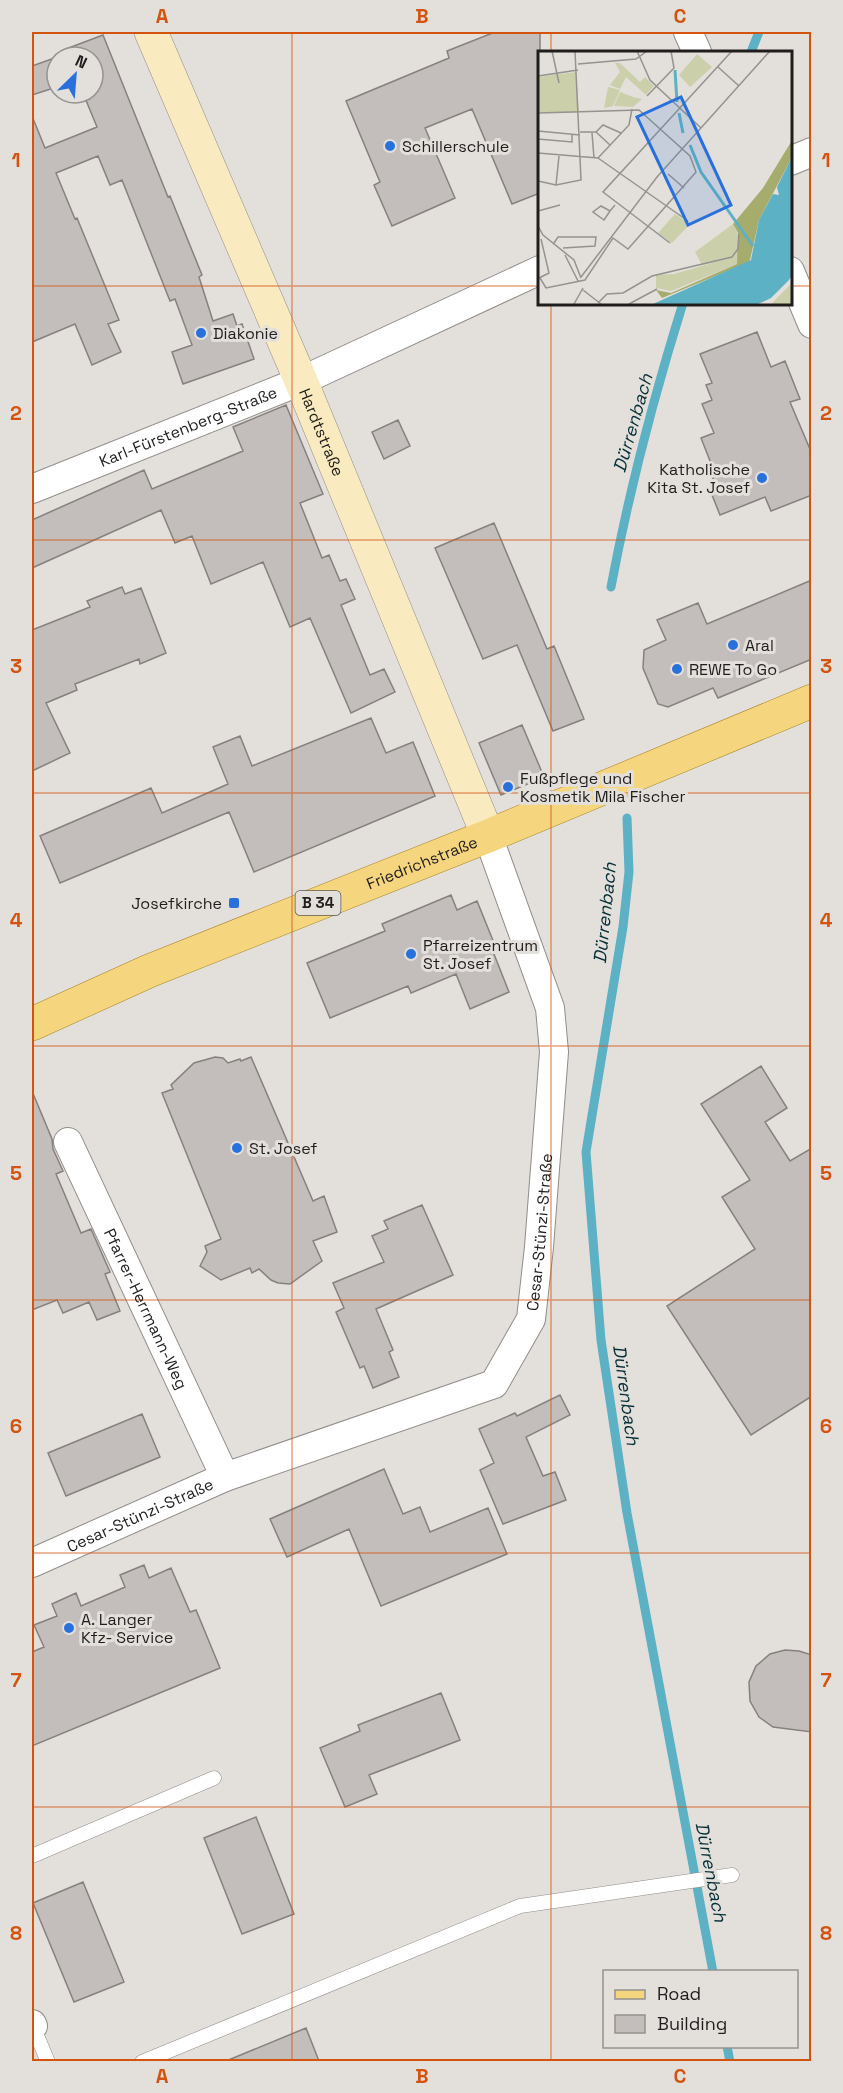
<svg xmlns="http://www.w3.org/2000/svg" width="843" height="2093" font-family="'Space Grotesk',sans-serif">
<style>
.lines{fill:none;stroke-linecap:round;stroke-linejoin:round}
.stream{stroke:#5db1c4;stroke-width:9}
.building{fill:#c3bebb;stroke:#86817e;stroke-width:1.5}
.lane-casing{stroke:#918d89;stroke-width:15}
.street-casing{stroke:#918d89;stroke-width:30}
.secondary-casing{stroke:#918d89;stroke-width:34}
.primary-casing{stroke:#a78325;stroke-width:34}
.lane{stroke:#fff;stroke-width:14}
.street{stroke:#fff;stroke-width:28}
.secondary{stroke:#faeabf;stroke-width:33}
.primary{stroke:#f5d67f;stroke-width:33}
.grid{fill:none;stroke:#d4530e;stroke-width:1.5;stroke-opacity:0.55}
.poi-dot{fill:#2871dd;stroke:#e3dfdb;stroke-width:2}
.labels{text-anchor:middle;stroke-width:6;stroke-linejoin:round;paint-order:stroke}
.shield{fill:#e3dfdb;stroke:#5a5856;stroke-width:1.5}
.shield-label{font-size:15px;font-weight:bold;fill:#201e1d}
.poi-label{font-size:16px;fill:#201e1d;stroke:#e3dfdb;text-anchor:start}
.street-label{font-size:16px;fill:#201e1d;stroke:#e3dfdb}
.water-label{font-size:18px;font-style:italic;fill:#042f37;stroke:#e3dfdb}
.inset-river{fill:none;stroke:#5db1c4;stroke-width:3}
.inset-road{fill:none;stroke:#95928f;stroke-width:1.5}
.view{fill:#2871dd;fill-opacity:0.15;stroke:#2871dd;stroke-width:3}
.inset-edge{fill:none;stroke:#201e1d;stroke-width:3}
.neatline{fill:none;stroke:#d4530e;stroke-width:2}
.grid-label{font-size:20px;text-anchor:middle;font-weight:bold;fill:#d4530e}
</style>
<rect width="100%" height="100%" fill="#e3dfdb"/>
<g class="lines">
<!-- stream -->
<path class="stream" d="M751 52 759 32
M611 587C629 491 654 396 683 303
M627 818 629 872 623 927 586 1152 601 1340 627 1513 713 1972
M727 2046 730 2062"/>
</g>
<!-- building -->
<path class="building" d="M495 32H540V193L512 204 472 109 425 128 455 198 392 226 374 185 380 182 346 101 449 58 447 51Z
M103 35 168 197 170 196 202 275 199 277 213 321 233 314 237 326 242 324 254 359 183 384 172 352 192 345 175 299 170 301 122 180 110 185 98 156 56 173 75 219 77 218 119 320 108 324 121 352 92 365 75 324 32 342V116L45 148 97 127 83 93H93V57H58L68 54 66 49Z
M57 57V87L32 95V66Z
M757 332 771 367 785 361 800 399 790 402 812 454V495L771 511 765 497 720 515 710 490 717 488 708 467 712 466 701 438 714 433 702 404 712 400 706 385 712 383 700 354Z
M286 405 323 494 300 503 322 558 329 555 340 581 346 579 355 599 341 605 370 675 384 669 395 692 351 713 310 618 290 627 263 562 211 584 192 536 175 543 161 510 32 568V520L144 470 152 489 243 451 233 427Z
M398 420 410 446 384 459 372 432Z
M494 523 547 649 554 646 584 719 553 731 517 645 483 659 435 548Z
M812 580V659L718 698 713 688 668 707 658 704 643 668 644 650 666 640 657 620 698 603 707 624Z
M122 587 125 594 141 588 166 653 140 664 139 659 75 684 77 690 46 703 70 753 32 771V630L90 607 87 601Z
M371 718 386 753 413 742 435 796 254 872 229 812 60 883 40 836 151 788 162 813 228 784 213 747 240 736 252 766Z
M522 725 544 777 501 795 479 743Z
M451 895 457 910 477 901 494 943 490 944 509 992 470 1009 456 974 411 993 408 986 330 1018 307 963 385 931 382 924Z
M215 1057 223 1058 228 1063 240 1059 241 1061 251 1057 313 1201 324 1196 337 1232 313 1241 322 1261 290 1284 278 1283 271 1280 259 1269 252 1273 250 1268 221 1280 200 1266 207 1252 205 1246 221 1239 162 1093 173 1089 171 1085 194 1063Z
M761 1066 787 1108 765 1122 790 1161 812 1148V1396L751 1435 667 1306 755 1249 722 1197 750 1180 701 1104Z
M32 1091 52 1139 53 1149 63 1171 56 1174 81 1233 91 1229 110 1272 105 1274 120 1311 97 1320 89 1302 63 1313 57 1300 32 1310Z
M422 1205 453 1275 376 1309 393 1350 389 1352 399 1377 373 1388 364 1366 360 1368 336 1312 344 1308 333 1283 384 1262 372 1236 388 1229 384 1221Z
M560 1395 570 1415 526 1437 543 1476 555 1472 566 1500 503 1524 480 1470 494 1463 479 1429 515 1413 517 1416Z
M142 1414 160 1457 66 1496 48 1453Z
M384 1469 403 1514 420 1507 430 1532 488 1508 507 1554 381 1606 349 1529 287 1557 270 1519Z
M144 1565 149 1578 171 1568 190 1612 196 1610 220 1668 32 1746V1652L44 1647 34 1625 57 1616 52 1604 76 1593 81 1606 125 1587 120 1575Z
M785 1650 799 1651 812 1655V1732L773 1727 759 1717 750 1701 749 1682 756 1666 770 1654Z
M441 1693 460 1740 369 1775 377 1794 345 1807 320 1748 360 1731 358 1725Z
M256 1817 294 1914 242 1934 204 1838Z
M83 1882 124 1982 74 2002 33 1903Z
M306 2028 319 2061H226Z"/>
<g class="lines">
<defs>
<path id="lane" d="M32 1856 214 1778
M33 2026 48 2062
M142 2062 520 1906 732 1875"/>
<g id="street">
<path d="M688 32 697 52"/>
<path d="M790 161 812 152"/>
<path d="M790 271 812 324"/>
<path id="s1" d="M32 489 301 381 540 270"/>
<path id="s2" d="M68 1142 225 1477"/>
<path id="s3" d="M32 1563 225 1477 494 1384 531 1319 539 1247 554 1052 550 1008 488 836"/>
<path d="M32 2024 33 2026"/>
</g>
<g id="secondary">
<path id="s4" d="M151 32 301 381 488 836"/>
</g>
<g id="primary">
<path id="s5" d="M32 1024 149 971 488 836 812 701"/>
</g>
</defs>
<!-- lane casing -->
<use href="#lane" class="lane-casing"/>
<!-- street casing -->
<use href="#street" class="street-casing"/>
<!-- secondary casing -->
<use href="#secondary" class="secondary-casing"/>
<!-- primary casing -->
<use href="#primary" class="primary-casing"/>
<!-- lane -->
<use href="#lane" class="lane"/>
<!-- street -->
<use href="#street" class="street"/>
<!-- secondary -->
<use href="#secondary" class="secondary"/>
<!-- primary -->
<use href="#primary" class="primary"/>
</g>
<!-- grid -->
<path class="grid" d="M292 32V2062M551 32V52M32 286H540M790 286H812M551 303V2062M32 540H812M32 793H812M32 1046H812M32 1300H812M32 1553H812M32 1807H812"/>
<!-- markers -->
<g class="poi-dot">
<circle cx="390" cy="146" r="6"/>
<circle cx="201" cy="333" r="6"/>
<circle cx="762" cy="478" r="6"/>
<circle cx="733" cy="645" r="6"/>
<circle cx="677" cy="669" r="6"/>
<circle cx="508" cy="787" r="6"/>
<rect x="228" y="897" width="12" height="12" rx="3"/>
<circle cx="411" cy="954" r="6"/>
<circle cx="237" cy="1148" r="6"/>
<circle cx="69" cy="1628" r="6"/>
</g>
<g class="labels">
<!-- shield labels -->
<rect class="shield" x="295.5" y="891" width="45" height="24" rx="4.5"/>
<g class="shield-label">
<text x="318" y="908">B 34</text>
</g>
<!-- poi labels -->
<g class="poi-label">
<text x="402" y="152">Schillerschule</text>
<text x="213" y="339">Diakonie</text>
<text x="750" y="475" text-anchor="end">Katholische<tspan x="750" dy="18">Kita St. Josef</tspan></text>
<text x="745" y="651">Aral</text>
<text x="689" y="675">REWE To Go</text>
<text x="520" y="784">Fußpflege und<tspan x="520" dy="18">Kosmetik Mila Fischer</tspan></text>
<text x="222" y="909" text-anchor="end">Josefkirche</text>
<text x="423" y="951">Pfarreizentrum<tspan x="423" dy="18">St. Josef</tspan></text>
<text x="249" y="1154">St. Josef</text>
<text x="81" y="1625">A. Langer<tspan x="81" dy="18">Kfz- Service</tspan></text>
</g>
<!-- street labels -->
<g class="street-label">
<text dy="6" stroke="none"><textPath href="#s1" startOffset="168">Karl-Fürstenberg-Straße</textPath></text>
<text dy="6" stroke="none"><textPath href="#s4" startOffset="435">Hardtstraße</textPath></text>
<text dy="6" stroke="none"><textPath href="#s5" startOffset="422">Friedrichstraße</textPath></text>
<text dy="6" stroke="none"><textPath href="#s3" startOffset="658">Cesar-Stünzi-Straße</textPath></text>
<text dy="6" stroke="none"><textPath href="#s2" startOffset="184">Pfarrer-Herrmann-Weg</textPath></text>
<text dy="6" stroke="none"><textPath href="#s3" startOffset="118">Cesar-Stünzi-Straße</textPath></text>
</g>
<!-- water labels -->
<g class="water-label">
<text transform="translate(633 423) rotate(-74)" y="6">Dürrenbach</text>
<text transform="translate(605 913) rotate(-84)" y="6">Dürrenbach</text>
<text transform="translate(626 1395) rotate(82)" y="6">Dürrenbach</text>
<text transform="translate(711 1872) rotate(79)" y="6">Dürrenbach</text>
</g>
</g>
<!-- overview -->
<g transform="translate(538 51)">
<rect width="254" height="254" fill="#e3dfdb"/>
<path d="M159 3 174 16 152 36 141 24ZM77 12H82L102 31 107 26 116 35 108 44 88 26 82 38 72 34 82 21ZM38 21 41 62 0 61V26ZM70 36 82 39 75 55 66 57ZM82 41 95 46 104 48 95 56 76 55ZM137 163 152 173 134 192 120 182ZM195 173 201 186 199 213 133 240 118 237V224L136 223 195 206 164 214 157 201ZM253 233V253H234L236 250Z" fill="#cbd0aa"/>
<path d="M253 91V108L221 169 212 209 209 212 124 247 118 239 133 242 199 213 200 182 195 173 225 137Z" fill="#a5ac6c"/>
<path d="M253 108 254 225 250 230 233 247 220 253H115L213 209 221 169 235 143 241 144 239 136Z" fill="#5db1c4"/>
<path class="inset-river" d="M137 19 139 51M141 62 145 82M152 94 163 121 215 195"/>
<path class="inset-road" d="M14 0 21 32M99 0 112 29 163 77M40 13 98 8 109 0M180 16 201 35M0 25 40 19M109 45 136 17 133 0M0 62 101 59 152 105 158 121 90 198 75 187 47 229 8 237 2 227M0 80 42 84M42 81H58L72 94M58 81 65 74 83 82M54 82 56 107M0 88 34 91V83M0 102 60 107M60 107 150 170M60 107 91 74 94 58M130 123 146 137M0 130 18 134 43 129 37 0M18 134 21 105M0 160 22 154M72 160 63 155 55 161 66 169 72 160 77 154M0 175 5 184 36 209 43 227M16 192 20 186H58L57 195 25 197M132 192 65 141 194 0M27 204 40 230M43 226 119 126 232 0M1 227 11 222 3 188M45 239 63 253M60 252 69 243 85 242 114 225 194 206 200 198 201 183M36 253 45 237M91 253 119 238"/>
<path class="view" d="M143 46 193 154 150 174 99 66Z"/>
<rect width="254" height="254" class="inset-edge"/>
</g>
<!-- border -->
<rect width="843" height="2093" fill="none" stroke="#e3dfdb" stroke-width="66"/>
<!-- legend -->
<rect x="603" y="1970" width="195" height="78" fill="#e3dfdb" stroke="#95928f" stroke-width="1.5"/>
<rect x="615" y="1990" width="30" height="9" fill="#f5d67f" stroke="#95928f" stroke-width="1.5"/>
<text x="657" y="2000" font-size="18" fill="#201e1d">Road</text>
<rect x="615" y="2015" width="30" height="18" fill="#c3bebb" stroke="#95928f" stroke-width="1.5"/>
<text x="657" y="2030" font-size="18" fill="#201e1d">Building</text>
<!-- north arrow -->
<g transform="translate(75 75) rotate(25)"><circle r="28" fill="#e3dfdb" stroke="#95928f" stroke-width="1.5"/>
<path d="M0-4.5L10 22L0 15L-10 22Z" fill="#2871dd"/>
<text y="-9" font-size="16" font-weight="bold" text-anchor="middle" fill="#201e1d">N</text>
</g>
<rect x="33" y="33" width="777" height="2027" class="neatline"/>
<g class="grid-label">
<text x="162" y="23">A</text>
<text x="422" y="23">B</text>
<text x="680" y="23">C</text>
<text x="16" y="167">1</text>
<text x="826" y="167">1</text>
<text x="16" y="420">2</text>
<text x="826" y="420">2</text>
<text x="16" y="673">3</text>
<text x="826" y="673">3</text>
<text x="16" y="927">4</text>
<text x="826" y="927">4</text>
<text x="16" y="1180">5</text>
<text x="826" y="1180">5</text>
<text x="16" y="1433">6</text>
<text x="826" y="1433">6</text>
<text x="16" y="1687">7</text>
<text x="826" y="1687">7</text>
<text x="16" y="1940">8</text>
<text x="826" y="1940">8</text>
<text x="162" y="2083">A</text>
<text x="422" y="2083">B</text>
<text x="680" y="2083">C</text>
</g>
</svg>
